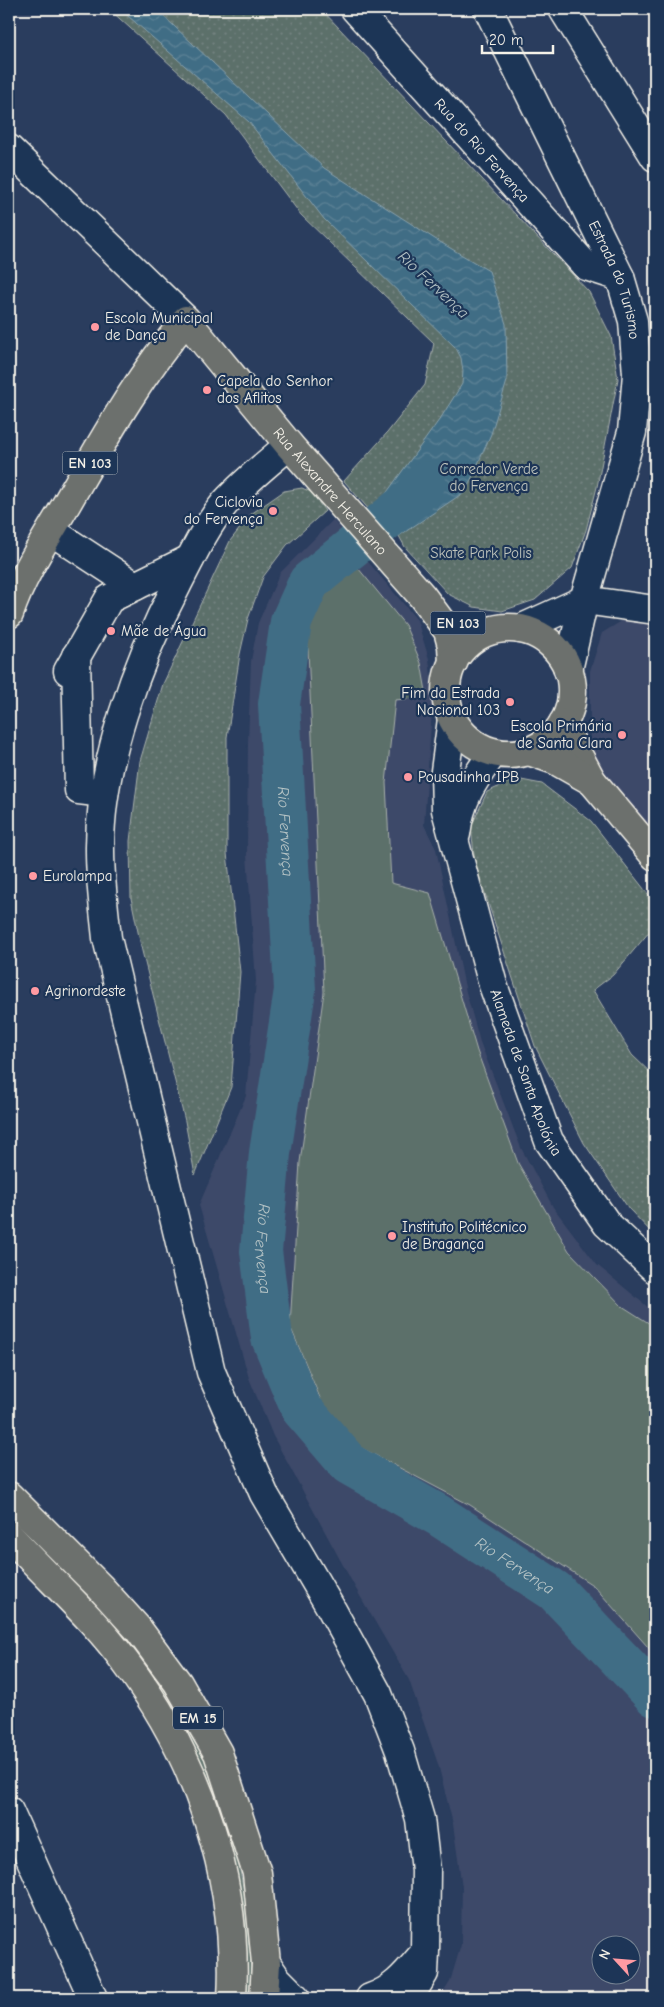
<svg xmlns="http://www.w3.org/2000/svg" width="664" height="2007" font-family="'Comic Neue',sans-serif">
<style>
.built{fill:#3e4969;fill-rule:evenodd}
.green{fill:#5c6f6b;stroke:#a8b0aa}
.park{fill:url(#park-dots);stroke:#a8b0aa}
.water{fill:url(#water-waves);stroke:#89a2ad}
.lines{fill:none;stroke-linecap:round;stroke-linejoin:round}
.river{stroke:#416d85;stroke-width:42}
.minor-casing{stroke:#f4f1e8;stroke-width:31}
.major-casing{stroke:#f4f1e8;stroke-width:31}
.minor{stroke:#1d3557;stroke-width:28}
.major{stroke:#6c706d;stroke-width:28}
.poi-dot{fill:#ff9aa2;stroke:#1d3557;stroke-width:2}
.labels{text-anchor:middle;stroke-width:4.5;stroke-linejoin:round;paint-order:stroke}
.shield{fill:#1d3557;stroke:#b4b9bc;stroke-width:1}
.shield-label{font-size:14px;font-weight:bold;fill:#f4f1e8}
.street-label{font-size:15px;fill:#f4f1e8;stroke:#1d3557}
.poi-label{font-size:15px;fill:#f4f1e8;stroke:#1d3557;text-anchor:start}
.park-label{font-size:15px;fill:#bfc4bc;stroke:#1d3557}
.water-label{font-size:16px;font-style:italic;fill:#b5c3c5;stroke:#1d3557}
</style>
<defs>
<pattern id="park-dots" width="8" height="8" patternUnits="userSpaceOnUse" patternTransform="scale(1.25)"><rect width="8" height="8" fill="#5c6f6b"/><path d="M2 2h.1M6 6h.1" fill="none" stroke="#748480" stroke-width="1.8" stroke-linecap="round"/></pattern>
<pattern id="water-waves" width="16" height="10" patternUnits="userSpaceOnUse" patternTransform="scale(1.25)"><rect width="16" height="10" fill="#416d85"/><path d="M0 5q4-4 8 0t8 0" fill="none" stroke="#5d8296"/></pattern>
</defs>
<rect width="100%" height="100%" fill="#2a3d5e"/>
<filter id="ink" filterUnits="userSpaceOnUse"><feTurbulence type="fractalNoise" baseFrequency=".02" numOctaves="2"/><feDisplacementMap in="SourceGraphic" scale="10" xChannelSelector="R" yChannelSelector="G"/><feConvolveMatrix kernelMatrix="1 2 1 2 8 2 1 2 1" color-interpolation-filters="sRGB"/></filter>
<g filter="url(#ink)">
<!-- built -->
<path class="built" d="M333 520 417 620 429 659 433 694 424 825 436 849 466 992 480 1042 521 1148 553 1207 597 1265 655 1313V1998H440L450 1982 461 1945 462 1887 453 1824 438 1764 409 1680 356 1589 273 1436 249 1378 199 1205 246 1096 256 981 247 855 248 743 251 661 258 623 280 573ZM602 1944H632V1974H602Z
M625 619 655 626V837L610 787 590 745V671L602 633Z"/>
<!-- green -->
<path class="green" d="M358 568 405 625 421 663 427 697 395 700 386 783 391 883 430 893 477 1051 518 1163 569 1251 622 1306 655 1327V1655L594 1586 470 1505 335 1434 290 1326 300 1162 324 992 307 629 324 594Z
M75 1579C100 1606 126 1632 148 1661 169 1692 191 1725 206 1759 230 1814 243 1876 250 1935 252 1954 250 1974 250 1992L243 1995 225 1838 70 1585Z"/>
<!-- park -->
<path class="park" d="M109 9H321L589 292 611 336 618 379 597 487 586 530 572 568 535 600 502 611 474 607 448 594 405 547 399 536 372 513 344 481 387 433 425 385 434 343 301 215 226 115Z
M302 488 311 492 325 511 287 545 263 577 248 619 240 654 227 737V853L240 972 231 1087 195 1175 185 1121 142 951 131 898 130 841 140 761 163 684 230 541 251 514 284 491Z
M516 779 542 784 591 821 655 903V925L613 975 593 990 632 1055 655 1077V1236L629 1209 584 1143 535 1046 475 863 471 827 487 792Z"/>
<!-- water -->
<path class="water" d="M120 9H156L324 168 435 239 489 271 506 324 507 381 491 434 466 491 399 536 372 513 442 416 462 384 463 371 461 358 456 348 324 219 249 122Z"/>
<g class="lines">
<!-- river -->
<path class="river" id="s1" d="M425 482 413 498 309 582 291 622 279 704 295 990 270 1153 261 1251 272 1338 301 1408 349 1464 438 1515 555 1591 655 1696"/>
<defs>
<g id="minor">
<path id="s2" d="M355 9 586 266 620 277"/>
<path id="s3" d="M488 9 620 277 633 321 637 374 632 432 584 600 568 670"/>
<path d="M563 9 655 157"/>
<path d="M9 149 186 320"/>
<path d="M289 445C268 463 244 482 225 503 205 527 191 558 177 585 137 661 99 765 100 851 100 880 104 909 107 938L211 1372 264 1494 332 1610 378 1694 400 1751 420 1819 426 1870 425 1951 424 1973 409 1998"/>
<path d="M51 531 135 586"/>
<path d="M520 629 584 600 655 610"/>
<path d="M76 656 79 790 104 793"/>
<path d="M68 671 109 599 190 559"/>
<path id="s4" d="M452 719 445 771 446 810 493 985 549 1141 607 1224 655 1269"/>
<path d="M456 834C460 799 473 781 493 753"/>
<path d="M9 1811 93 1998"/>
<path d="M266 1963 277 1979 296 1998"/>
<path d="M370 1998C392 1991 405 1976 420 1958"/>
</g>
<g id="major">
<path id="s5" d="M9 614C22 575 46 539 67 503 104 439 138 377 186 320L289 445 422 596 448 631 452 646 453 663"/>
<circle cx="509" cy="691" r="63"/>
<path d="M563 723 570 740 592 781 655 856"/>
<path d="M529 751 555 760 592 781"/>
<path d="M9 1496 100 1587 138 1629 178 1683 218 1753 257 1873 266 1963 264 1998"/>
<path d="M9 1535C47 1578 92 1616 126 1663 198 1758 239 1879 232 1998"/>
</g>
</defs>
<!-- minor casing -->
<use href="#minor" class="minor-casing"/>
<!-- major casing -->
<use href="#major" class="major-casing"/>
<!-- minor -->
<use href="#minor" class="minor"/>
<!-- major -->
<use href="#major" class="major"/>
</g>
</g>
<!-- markers -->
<g class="poi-dot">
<circle cx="95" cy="327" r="5"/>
<circle cx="207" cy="390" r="5"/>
<circle cx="273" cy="511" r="5"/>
<circle cx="111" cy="631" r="5"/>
<circle cx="510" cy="702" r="5"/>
<circle cx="622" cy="735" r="5"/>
<circle cx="408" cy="777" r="5"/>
<circle cx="33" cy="876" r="5"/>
<circle cx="35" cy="991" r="5"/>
<circle cx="392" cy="1236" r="5"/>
</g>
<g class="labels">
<!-- shield labels -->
<g class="shield">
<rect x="62.5" y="451.5" width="55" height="23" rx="4"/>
<rect x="430.5" y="611.5" width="55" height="23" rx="4"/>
<rect x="173" y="1706.5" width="50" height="23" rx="4"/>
</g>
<g class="shield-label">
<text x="90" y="468">EN 103</text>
<text x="458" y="628">EN 103</text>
<text x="198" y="1723">EM 15</text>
</g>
<!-- street labels -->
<g class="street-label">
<text dy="5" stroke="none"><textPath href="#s2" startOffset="190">Rua do Rio Fervença</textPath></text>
<text dy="5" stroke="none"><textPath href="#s3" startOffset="300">Estrada do Turismo</textPath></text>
<text dy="5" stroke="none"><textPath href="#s5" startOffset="568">Rua Alexandre Herculano</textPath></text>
<text dy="5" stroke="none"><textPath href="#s4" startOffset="366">Alameda de Santa Apolónia</textPath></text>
</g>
<!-- poi labels -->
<g class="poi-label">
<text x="105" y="323">Escola Municipal<tspan x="105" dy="17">de Dança</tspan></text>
<text x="217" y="386">Capela do Senhor<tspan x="217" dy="17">dos Aflitos</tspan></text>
<text x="263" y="507" text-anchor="end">Ciclovia<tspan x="263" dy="17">do Fervença</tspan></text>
<text x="121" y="636">Mãe de Água</text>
<text x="500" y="698" text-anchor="end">Fim da Estrada<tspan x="500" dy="17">Nacional 103</tspan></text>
<text x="612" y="731" text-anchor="end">Escola Primária<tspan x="612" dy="17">de Santa Clara</tspan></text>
<text x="418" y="782">Pousadinha IPB</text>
<text x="43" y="881">Eurolampa</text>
<text x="45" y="996">Agrinordeste</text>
<text x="402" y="1232">Instituto Politécnico<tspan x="402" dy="17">de Bragança</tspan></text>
</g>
<!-- park labels -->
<g class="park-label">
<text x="489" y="474">Corredor Verde<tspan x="489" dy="17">do Fervença</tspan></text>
<text x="481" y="558">Skate Park Polis</text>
</g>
<!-- water labels -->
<g class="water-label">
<text transform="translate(434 284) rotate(43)" y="6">Rio Fervença</text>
<text dy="6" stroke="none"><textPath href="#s1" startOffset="408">Rio Fervença</textPath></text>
<text dy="6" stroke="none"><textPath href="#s1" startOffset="828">Rio Fervença</textPath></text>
<text dy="6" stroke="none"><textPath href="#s1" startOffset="1262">Rio Fervença</textPath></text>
</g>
</g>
<!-- margin -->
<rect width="664" height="2007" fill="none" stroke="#1d3557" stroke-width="30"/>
<rect x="15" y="15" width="634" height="1977" fill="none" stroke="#f4f1e8" stroke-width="2" filter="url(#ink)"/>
<!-- north arrow -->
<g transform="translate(616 1960) rotate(296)"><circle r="24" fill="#1d3557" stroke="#738091"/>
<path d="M0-4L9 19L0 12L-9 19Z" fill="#ff9aa2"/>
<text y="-8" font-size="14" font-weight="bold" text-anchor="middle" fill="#f4f1e8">N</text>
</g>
<!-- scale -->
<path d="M482 45v8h71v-8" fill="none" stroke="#f4f1e8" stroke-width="2.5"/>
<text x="489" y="45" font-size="15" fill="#f4f1e8" stroke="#1d3557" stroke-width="4" paint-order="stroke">20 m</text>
</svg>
